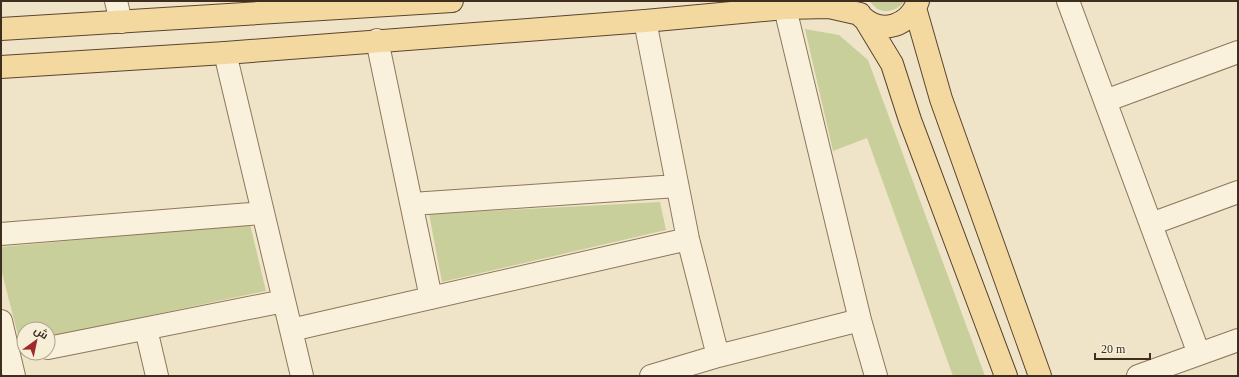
<svg xmlns="http://www.w3.org/2000/svg" width="1239" height="377" font-family="'Times New Roman',Cairo,serif">
<style>
.green{fill:#c9cf9b}
.lines{fill:none;stroke-linecap:round;stroke-linejoin:round}
.street-casing{stroke:#8d765c;stroke-width:24}
.primary-casing{stroke:#5b4430;stroke-width:24}
.street{stroke:#faf1dc;stroke-width:22}
.primary{stroke:#f3d9a0;stroke-width:22}
</style>
<rect width="100%" height="100%" fill="#f0e4c8"/>
<!-- green -->
<path class="green" d="M870 1H905C895 13 879 16 870 1Z
M805 29 839 35 868 60 985 376H953L867 138 833 151Z
M660 202 666 230 442 282 429 214Z
M250 224 266 291 48 337V329H24V342L20 343 1 269V247Z"/>
<g class="lines">
<defs>
<path id="street" d="M116 1 121 22
M1068 1 1199 354
M785 8 860 320 876 376
M645 21 688 239 718 356
M377 40 431 298
M225 53 302 376
M1105 101 1238 52
M412 204 677 186
M1151 224 1238 192
M1 234 263 213
M1 321 14 376
M146 329 157 376
M291 330 688 239
M48 348 284 301
M651 376 718 356 860 320
M1138 376 1238 340"/>
<path id="primary" d="M915 8 941 99 1040 376
M862 17C882 36 910 25 918 1
M866 21 892 64 910 120 1006 376
M1 29 452 1
M1 67 225 53 645 21 785 8 829 7 860 14"/>
</defs>
<!-- street casing -->
<use href="#street" class="street-casing"/>
<!-- primary casing -->
<use href="#primary" class="primary-casing"/>
<!-- street -->
<use href="#street" class="street"/>
<!-- primary -->
<use href="#primary" class="primary"/>
</g>
<!-- border -->
<rect width="1239" height="377" fill="none" stroke="#3d2e20" stroke-width="4"/>
<!-- north arrow -->
<g transform="translate(36 341) rotate(33)"><circle r="19" fill="#f7eed8" stroke="#ada18e"/>
<path d="M0-3L7 15L0 10L-7 15Z" fill="#9e2a2b"/>
<text y="-6" font-size="11" font-weight="bold" text-anchor="middle" fill="#3d2e20">ش</text>
</g>
<!-- scale -->
<path d="M1095 353v6h55v-6" fill="none" stroke="#3d2e20" stroke-width="2"/>
<text x="1101" y="353" font-size="12" fill="#3d2e20" stroke="#f7eed8" stroke-width="3" paint-order="stroke">20 m</text>
</svg>
